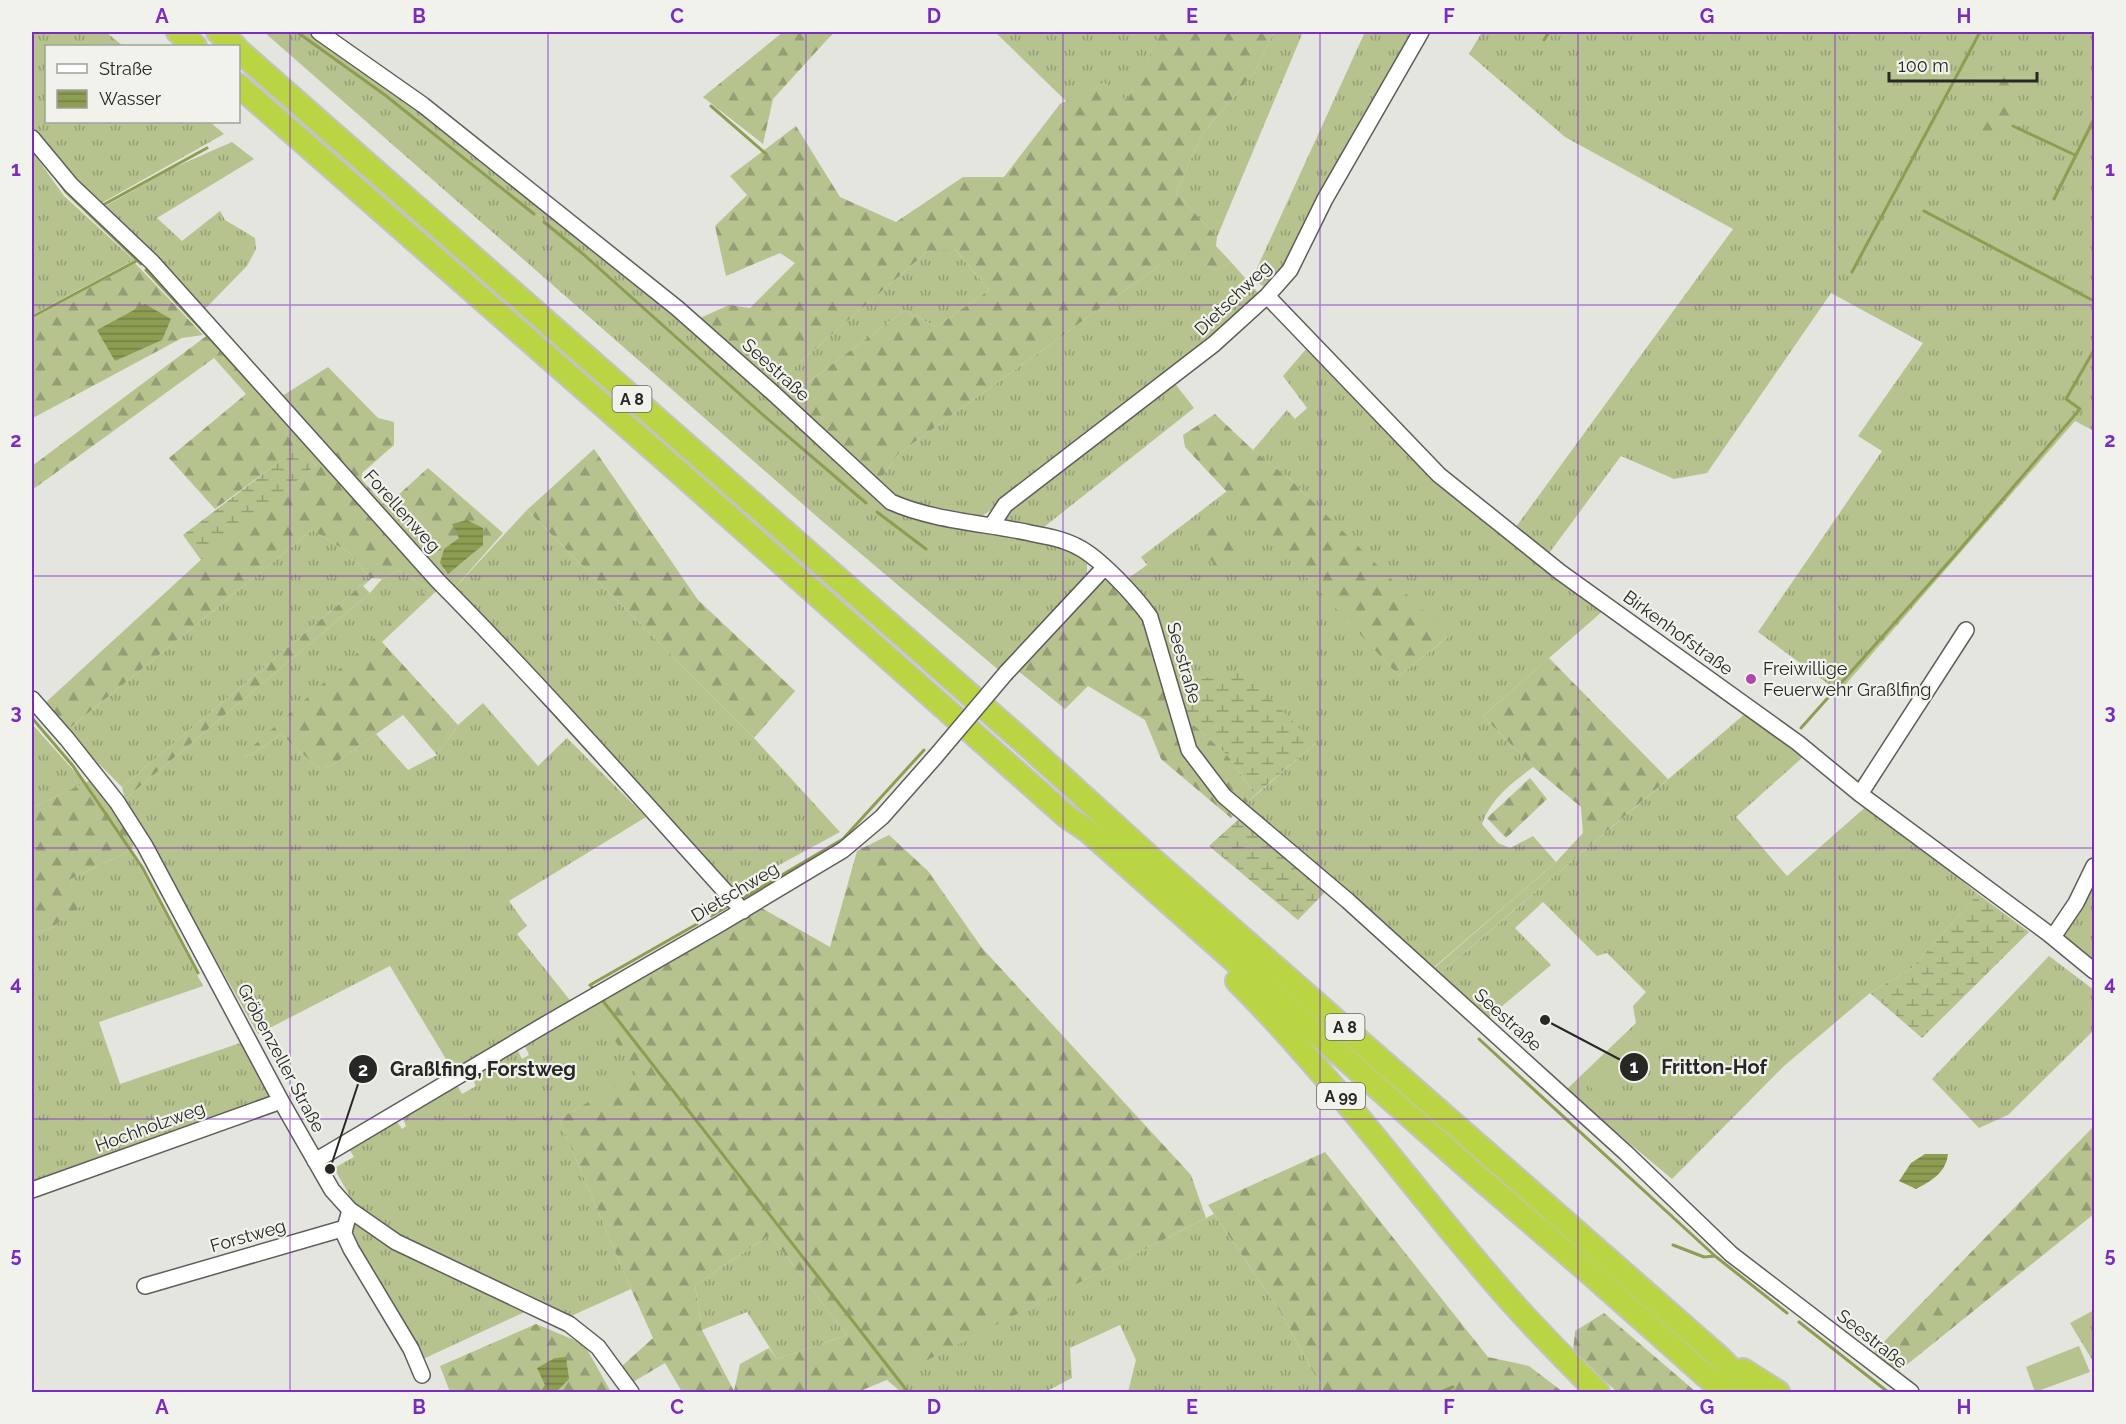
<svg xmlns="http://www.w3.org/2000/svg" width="2126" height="1424" font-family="Raleway,sans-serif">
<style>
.grass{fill:url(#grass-tufts)}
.forest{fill:url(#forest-firs);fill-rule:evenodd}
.wetland{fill:url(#wetland-marsh)}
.garden{fill:#b6c38f}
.water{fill:url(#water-rules)}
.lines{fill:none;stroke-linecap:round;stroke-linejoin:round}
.stream{stroke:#8d9d52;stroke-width:3}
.minor-casing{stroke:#5e5f5a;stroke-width:18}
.highway-casing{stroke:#c3c3c2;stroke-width:26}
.minor{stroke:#fff;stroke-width:15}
.highway{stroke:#bad543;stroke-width:22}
.minor-bridge-casing{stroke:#5e5f5a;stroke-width:18;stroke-linecap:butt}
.minor-bridge{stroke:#fff;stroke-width:15}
.grid{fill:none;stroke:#7b2cbf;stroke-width:1.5;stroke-opacity:0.55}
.poi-dot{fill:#b048ab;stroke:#f0f2eb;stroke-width:2}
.labels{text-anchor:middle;stroke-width:4.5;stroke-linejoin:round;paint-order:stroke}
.shield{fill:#f0f2eb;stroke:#636560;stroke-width:1.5}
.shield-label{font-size:16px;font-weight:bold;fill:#272825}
.street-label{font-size:18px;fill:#272825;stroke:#f0f2eb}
.poi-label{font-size:18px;fill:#272825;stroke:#f0f2eb;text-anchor:start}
.leader{fill:none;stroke:#272825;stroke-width:2}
.callout-dot{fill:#272825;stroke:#f0f2eb;stroke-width:2}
.mark-label{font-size:18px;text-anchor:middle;font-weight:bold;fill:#fff}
.callout-label{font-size:20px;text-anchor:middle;font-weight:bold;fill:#272825;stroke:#f0f2eb;stroke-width:4.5;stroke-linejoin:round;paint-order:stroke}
.neatline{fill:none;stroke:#7b2cbf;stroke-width:2}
.grid-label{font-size:20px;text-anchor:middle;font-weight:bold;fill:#7b2cbf}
</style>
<defs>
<pattern id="grass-tufts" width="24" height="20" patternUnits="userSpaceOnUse" patternTransform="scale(1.5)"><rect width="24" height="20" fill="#b6c38f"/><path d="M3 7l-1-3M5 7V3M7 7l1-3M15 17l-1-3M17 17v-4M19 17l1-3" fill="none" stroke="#949e75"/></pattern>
<pattern id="forest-firs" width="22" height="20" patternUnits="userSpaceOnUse" patternTransform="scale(1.5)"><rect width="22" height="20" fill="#b6c38f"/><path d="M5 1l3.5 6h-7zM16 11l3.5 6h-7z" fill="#949e75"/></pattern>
<pattern id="wetland-marsh" width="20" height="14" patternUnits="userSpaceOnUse" patternTransform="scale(1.5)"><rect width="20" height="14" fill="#b6c38f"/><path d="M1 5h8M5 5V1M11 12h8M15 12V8" fill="none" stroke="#949e75"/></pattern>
<pattern id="water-rules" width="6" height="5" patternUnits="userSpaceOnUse" patternTransform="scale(1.5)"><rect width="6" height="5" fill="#8d9d52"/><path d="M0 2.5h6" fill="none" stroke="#738044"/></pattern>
</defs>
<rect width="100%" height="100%" fill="#e3e5de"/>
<!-- grass -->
<path class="grass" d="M32 32H106L123 46H46V122H210L224 134 100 204 32 131Z
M264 32H312L397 91 663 302 890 507 1077 548 1087 559V577L1028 643 1012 656 1001 672 822 521Z
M995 32H1161L1127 102 1104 83 1067 102Z
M1274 32H1303L1217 237 1176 193 1202 134 1255 72Z
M1365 32H1417L1290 259 1268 289 1252 279Z
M1482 32H2094V431L2075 421 1839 692 1758 632 1882 451 1858 436 1923 343 1831 293 1707 473 1674 479 1621 456 1547 556 1513 531 1733 229 1565 137 1469 54Z
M232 142 254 159 157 218 182 241 220 211 225 220 255 238 256 249 247 266 203 311 102 208 173 168Z
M32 151 64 196 134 260 32 315Z
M1171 246 1216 270 1231 262 1260 295 1211 341 1007 500 974 521 893 501 877 485 898 454 1156 268Z
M954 248 989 290 936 327 905 310 784 400 771 387 927 252Z
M1307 348 1365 404 1604 610 1483 716 1533 767C1511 784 1492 797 1482 824L1498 843 1510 848 1533 836 1556 862 1432 969 1243 806 1315 744 1173 685 1123 582 1147 565 1141 557 1227 491 1399 676 1448 637 1291 480 1253 450 1287 410 1295 419 1307 408 1283 376Z
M1173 381 1194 408 1039 531 1006 526 1002 515Z
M527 510 754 738 840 832 735 889 452 591Z
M312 530 350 553 370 578 122 787 66 731Z
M399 570 424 586 435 584 244 755 250 756 281 734 318 768 331 766 376 734 408 770 437 755 458 725 483 703 538 766 567 738 646 817 509 901 527 926 517 934 573 1004 455 1074 390 966 258 1034 125 799 370 593 382 579Z
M1746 713 1803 757 1736 817 1787 876 1869 804 1978 894 1911 969 1870 993 1784 1066 1672 1179 1566 1090 1636 1023 1633 1006 1646 992 1607 953 1597 956 1543 902 1515 928 1551 965 1488 1018 1438 975Z
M32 724 85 783 32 808Z
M131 850 203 986 99 1022 120 1084 243 1042 271 1097 32 1185V934L51 928 84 903 69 880Z
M2094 877V962L2060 932Z
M2049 956 2094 990V1030L2008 1115 1979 1128 1932 1079Z
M591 1005 638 1074 559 1119 631 1289 569 1317 540 1305 423 1359 350 1242 357 1209 334 1168 354 1157 348 1147 395 1119 402 1129 406 1126 402 1116 456 1083 462 1094 476 1086 470 1074 516 1047 522 1059 529 1055 523 1042Z
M1214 1214 1281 1313 1324 1392H1128L1136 1360 1120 1325 1070 1348 1072 1378 1045 1392H901L887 1380Z
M770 1235 847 1335 777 1359 747 1312 702 1330 695 1285Z
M2094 1310V1363L2070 1323Z"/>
<!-- forest -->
<path class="forest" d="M783 32H834L773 99 763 144 703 97Z
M1161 32H1274L1255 72 1202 134 1176 193 1217 237 1216 246 1231 262 1216 270 1171 247 1156 268 898 454 877 485 784 400 905 310 936 327 989 290 955 249 927 252 771 387 698 319 729 305 750 308 795 263 780 253 726 276 715 226 747 195 730 176 796 126 840 197 896 222 963 177H1004L1060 104 1104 83 1127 101Z
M2006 68 2014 72 2011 112 1993 144 1973 136Z
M135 263 203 335 182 338 33 418 32 415V319Z
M209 334 279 398 328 367 378 418 394 422V445L362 473 363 481 386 506 428 468 503 533 452 591 445 583 382 642 458 725 437 755 403 715 331 766 318 768 281 734 250 756 243 755 433 585 424 586 399 570 382 579 372 578 363 586 370 593 125 799 122 787 370 578 350 553 312 530 66 731 44 704 216 546 316 465 300 447 215 509 169 458 246 394 214 358 32 490V466Z
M1215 414 1253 450 1291 480 1449 636 1399 676 1185 447 1183 435Z
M594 449 698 600 795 691 754 738 527 510Z
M1225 522 1247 547 1239 564 1220 571 1196 544 1217 523Z
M1107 580 1139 610 1182 714 1229 757 1255 795 1231 818 1161 759 1145 720 1088 686 1065 709 1017 670 1096 585Z
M1549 658 1668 779 1438 975 1433 969 1556 862 1583 833 1581 807 1533 767 1483 716Z
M1530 778 1547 799 1506 838 1487 818Z
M93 779 135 842 131 850 69 880 85 903 51 928 32 934V808Z
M889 835 928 871 982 948 1191 1175 1206 1218 896 1376 858 1392H682L665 1363 633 1382 621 1367 653 1338 631 1289 559 1119 637 1074 591 1005 758 906 830 947 857 851ZM770 1235 847 1335 777 1359 769 1348 740 1364 734 1391 702 1330 695 1285Z
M2094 1126V1214L1894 1375 1872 1354Z
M1325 1152 1488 1357 1529 1366 1563 1392H1324L1281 1313 1208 1205Z
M1604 1313 1696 1392H1617L1573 1352 1575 1331Z
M536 1324 584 1344 611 1392H450L440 1366Z"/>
<!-- wetland -->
<path class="wetland" d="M300 446 316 465 201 560 183 535Z
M1243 670 1315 744 1255 795 1229 757 1182 714 1173 685Z
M1240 818 1325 892 1298 920 1209 846Z
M1978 894 2029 932 1922 1038 1870 993 1911 969Z"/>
<!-- garden -->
<path class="garden" d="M1616 1049 1633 1066 1600 1097 1584 1080Z
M2079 1346 2090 1372 2035 1392 2026 1367Z"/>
<!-- water -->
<path class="water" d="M145 304 171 319 162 340 115 361 97 330Z
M467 520 483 528V545L448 574 440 563 444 549 459 538 452 524Z
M1925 1154H1948C1946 1173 1931 1181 1916 1189L1899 1181 1911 1163Z
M566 1357 569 1379 556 1392H540L545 1385 537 1368 555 1358Z"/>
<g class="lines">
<!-- stream -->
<path class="stream" d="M297 32 385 95 534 214
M1544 40 1549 32
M711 106 765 153
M2013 126 2075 155
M54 175 66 192 141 264
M2054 199 2094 119
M103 205 207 148
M1924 211 2094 301
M544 222 583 254 762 414 866 503
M146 270 218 347
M1852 272 1980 32
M32 317 138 260
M222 352 254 387
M877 512 926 549
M32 718 73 766 142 867 198 973
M1801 728 1955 555 2080 409 2066 399 2094 350
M743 898 843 839 924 750
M711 916 730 905
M592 987 590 985 697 924
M603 1001 908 1392
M1479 1039 1715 1256
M1673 1245 1704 1257 1715 1256 1787 1313
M1799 1322 1888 1392
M1441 1392 1453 1387"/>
<defs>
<path id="minor" d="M319 32 423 105 677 308 772 392 891 502C934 521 984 523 1030 533 1046 536 1063 539 1078 547 1100 558 1136 597 1150 617L1189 750 1224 796 1348 901 1541 1076 1626 1153 1731 1254 1911 1392
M32 138 71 185 152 262 438 581C543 687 642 800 743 911
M1267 296 1439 475 1560 572 1798 743 1860 794 2049 934 2094 971
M992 525 1005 505 1214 344 1267 296 1290 270 1325 199 1421 32
M1006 673 1104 568
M32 699 67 739 117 802 145 846 281 1101 332 1190 350 1210 396 1242 569 1324 598 1347 631 1392
M1860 794 1966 630
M2053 937 2076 903 2094 866
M315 1161 546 1024 718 925 843 850 882 817 935 757
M32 1190 281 1101
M345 1228 344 1234 351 1249 411 1349 422 1375
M145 1286 345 1228 350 1210"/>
<path id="highway" d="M178 32 195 46
M218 32 235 46
M238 50 1028 746 1152 859 1718 1356 1754 1392
M238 85 663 458 1066 816 1088 831 1483 1181 1585 1269 1724 1392
M1237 981C1333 1077 1412 1188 1501 1290 1532 1326 1565 1359 1598 1392
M1743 1370 1778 1392"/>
</defs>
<!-- minor casing -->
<use href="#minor" class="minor-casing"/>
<!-- highway casing -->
<use href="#highway" class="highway-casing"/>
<!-- minor -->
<use href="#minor" class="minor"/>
<!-- highway -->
<use href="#highway" class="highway"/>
<defs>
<path id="minor-bridge" d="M935 757 1006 673"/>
</defs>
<!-- minor-bridge casing -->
<use href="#minor-bridge" class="minor-bridge-casing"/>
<!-- minor-bridge -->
<use href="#minor-bridge" class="minor-bridge"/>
</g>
<!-- grid -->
<path class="grid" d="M290 32V1392M548 32V1392M806 32V1392M1063 32V1392M1320 32V1392M1578 32V1392M1835 32V1392M32 305H2094M32 576H2094M32 848H2094M32 1119H2094"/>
<!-- markers -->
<circle class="poi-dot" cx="1751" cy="679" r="6"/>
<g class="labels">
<!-- shield labels -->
<g class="shield">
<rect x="612.5" y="386" width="39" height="26" rx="4.5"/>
<rect x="1325.5" y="1014" width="39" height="26" rx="4.5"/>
<rect x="1317" y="1083" width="48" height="26" rx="4.5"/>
</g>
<g class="shield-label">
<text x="632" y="405">A 8</text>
<text x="1345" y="1033">A 8</text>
<text x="1341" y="1102">A 99</text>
</g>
<!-- street labels -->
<g class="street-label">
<text transform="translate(1233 298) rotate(-44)" y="6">Dietschweg</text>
<text transform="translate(776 370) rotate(42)" y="6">Seestraße</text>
<text transform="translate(402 511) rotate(48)" y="6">Forellenweg</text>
<text transform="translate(1678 633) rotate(36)" y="6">Birkenhofstraße</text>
<text transform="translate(1184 663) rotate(74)" y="6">Seestraße</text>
<text transform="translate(735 892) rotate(-31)" y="6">Dietschweg</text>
<text transform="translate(1508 1020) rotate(42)" y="6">Seestraße</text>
<text transform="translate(281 1058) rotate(62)" y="6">Gröbenzeller Straße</text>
<text transform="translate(150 1127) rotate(-20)" y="6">Hochholzweg</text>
<text transform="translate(248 1236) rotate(-16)" y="6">Forstweg</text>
<text transform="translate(1872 1339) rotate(38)" y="6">Seestraße</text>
</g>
<!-- poi labels -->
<g class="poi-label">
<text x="1763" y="675">Freiwillige<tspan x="1763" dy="21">Feuerwehr Graßlfing</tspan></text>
</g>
</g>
<!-- callouts -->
<path class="leader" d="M1545 1020L1634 1067M330 1169L363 1069"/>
<g class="callout-dot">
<circle cx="1545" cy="1020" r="6"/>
<circle cx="330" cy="1169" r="6"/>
<circle cx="1634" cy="1067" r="15"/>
<circle cx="363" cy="1069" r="15"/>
</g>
<g class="mark-label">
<text x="1634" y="1073">1</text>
<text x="363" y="1076">2</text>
</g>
<g class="callout-label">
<text x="1714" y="1074">Fritton-Hof</text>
<text x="483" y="1076">Graßlfing, Forstweg</text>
</g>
<!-- border -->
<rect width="2126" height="1424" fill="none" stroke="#f0f2eb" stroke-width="66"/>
<!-- legend -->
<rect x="45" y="45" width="195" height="78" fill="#f0f2eb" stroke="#a0a19c" stroke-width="1.5"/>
<rect x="57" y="64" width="30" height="9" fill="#ffffff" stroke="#a0a19c" stroke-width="1.5"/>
<text x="99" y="75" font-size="18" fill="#272825">Straße</text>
<rect x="57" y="90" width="30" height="18" fill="url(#water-rules)" stroke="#a0a19c" stroke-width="1.5"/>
<text x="99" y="105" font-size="18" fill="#272825">Wasser</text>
<!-- scale -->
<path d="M1889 72v9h148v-9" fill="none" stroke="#272825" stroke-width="3"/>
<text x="1898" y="72" font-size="18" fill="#272825" stroke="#f0f2eb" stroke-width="4.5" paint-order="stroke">100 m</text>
<rect x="33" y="33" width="2060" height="1358" class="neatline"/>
<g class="grid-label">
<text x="162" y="23">A</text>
<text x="419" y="23">B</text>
<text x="677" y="23">C</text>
<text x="934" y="23">D</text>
<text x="1192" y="23">E</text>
<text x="1449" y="23">F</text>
<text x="1707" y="23">G</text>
<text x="1964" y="23">H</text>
<text x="16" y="176">1</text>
<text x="2110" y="176">1</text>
<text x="16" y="447">2</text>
<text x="2110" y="447">2</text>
<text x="16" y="719">3</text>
<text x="2110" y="719">3</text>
<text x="16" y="990">4</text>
<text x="2110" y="990">4</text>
<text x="16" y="1262">5</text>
<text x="2110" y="1262">5</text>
<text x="162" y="1414">A</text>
<text x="419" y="1414">B</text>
<text x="677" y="1414">C</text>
<text x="934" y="1414">D</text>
<text x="1192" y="1414">E</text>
<text x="1449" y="1414">F</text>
<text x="1707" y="1414">G</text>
<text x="1964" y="1414">H</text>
</g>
</svg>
